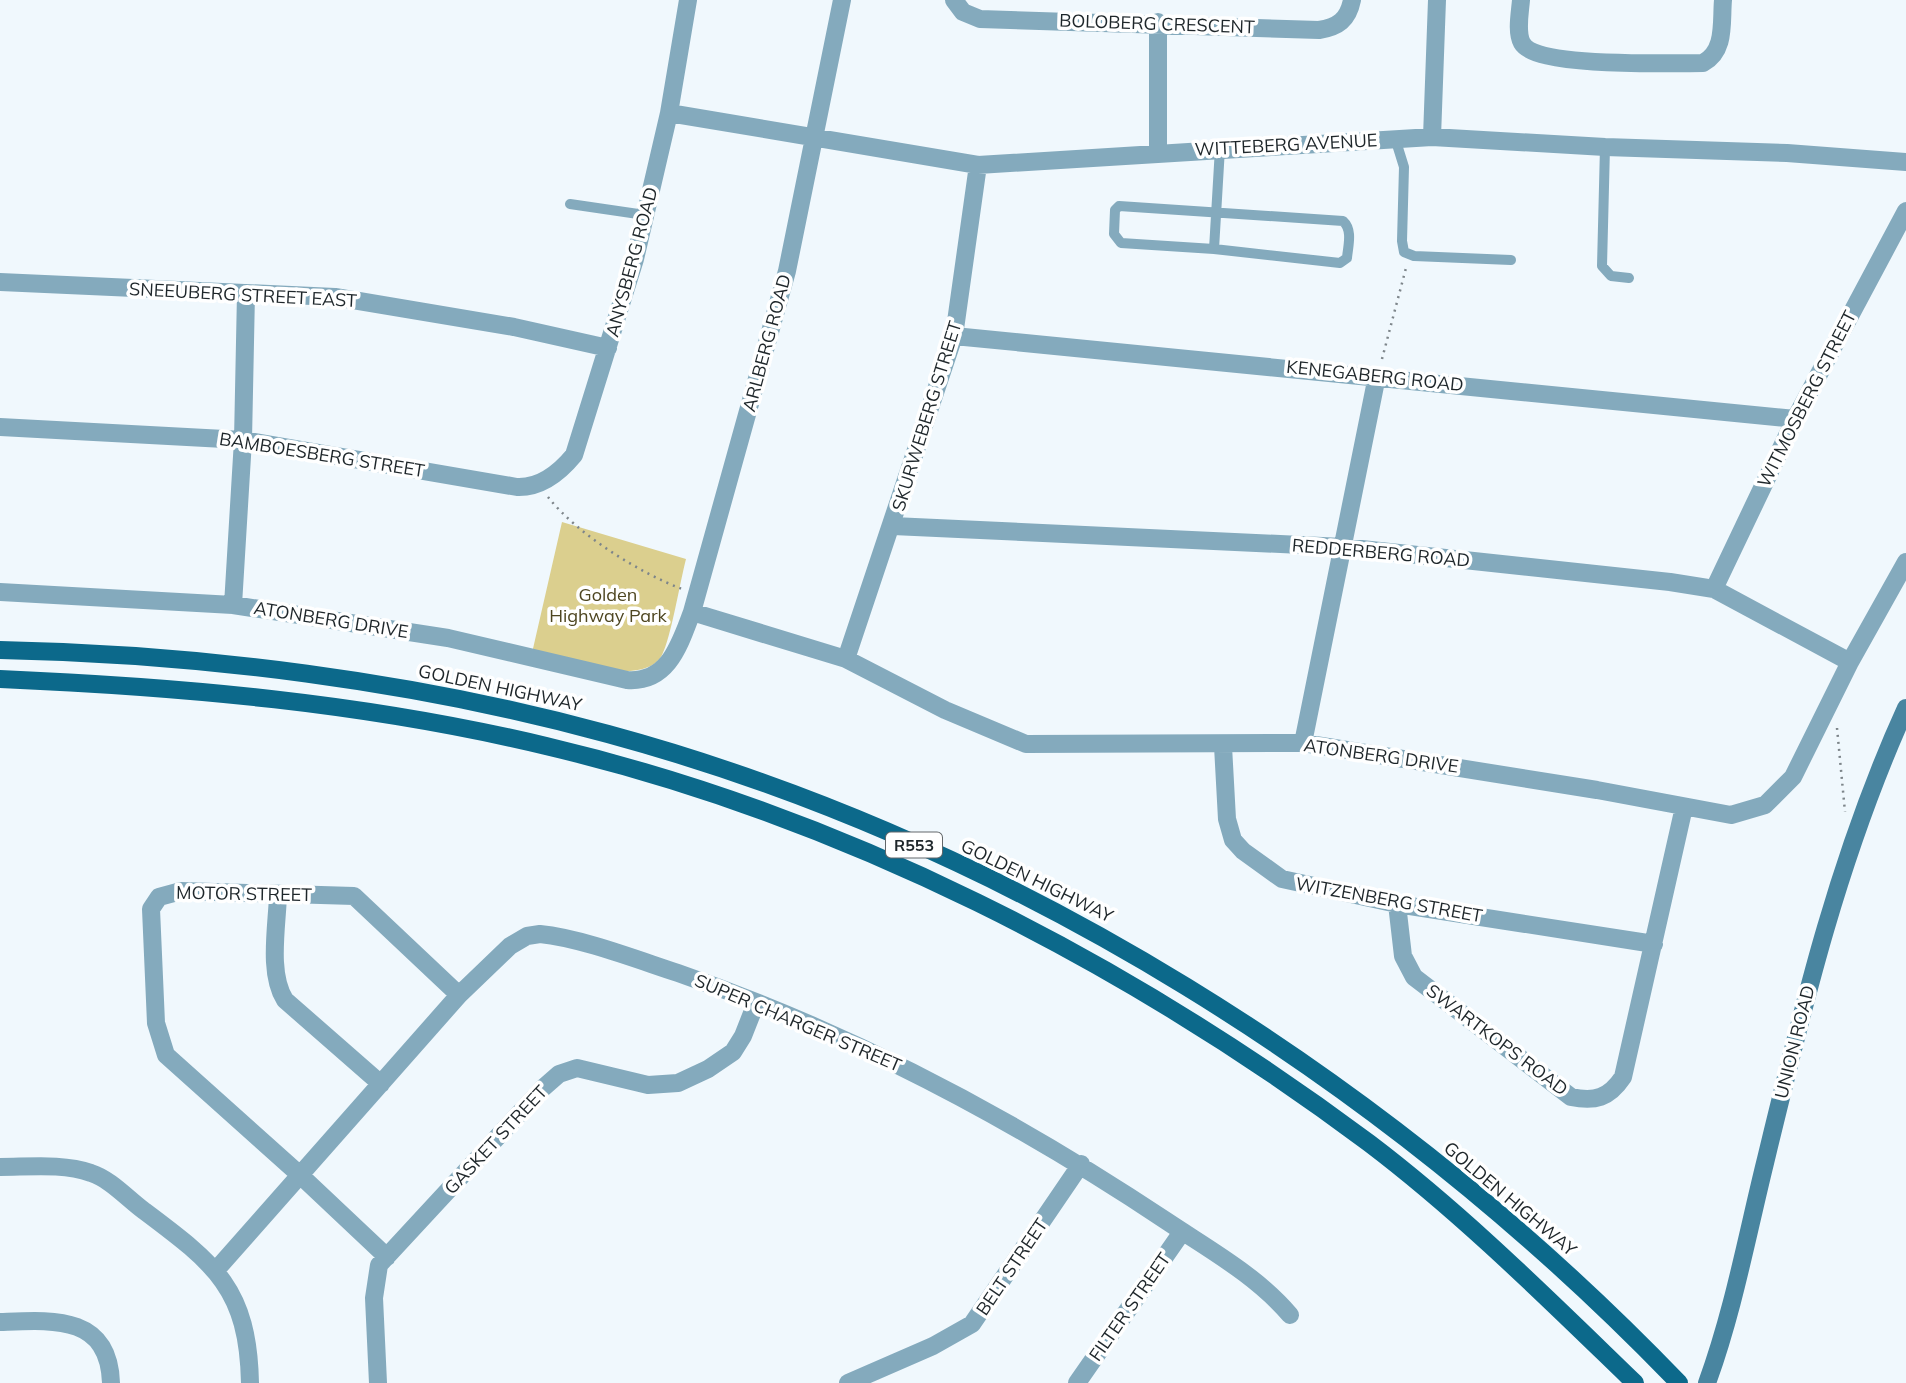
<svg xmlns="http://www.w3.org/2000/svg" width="1906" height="1383" font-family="Mulish,sans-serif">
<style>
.green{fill:#dbcf8e}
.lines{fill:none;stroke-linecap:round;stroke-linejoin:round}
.path{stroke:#7d858a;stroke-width:2.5;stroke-dasharray:2 5;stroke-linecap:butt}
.lane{stroke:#84aabd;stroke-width:10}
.street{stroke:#84aabd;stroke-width:18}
.secondary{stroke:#4985a0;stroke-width:18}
.primary{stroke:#0c698b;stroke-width:18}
.labels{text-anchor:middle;stroke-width:7;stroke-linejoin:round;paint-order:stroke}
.shield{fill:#fff;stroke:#62676a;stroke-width:2}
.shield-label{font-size:16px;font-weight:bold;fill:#1e262a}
.street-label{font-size:18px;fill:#1e262a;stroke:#fff}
.park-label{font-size:18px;fill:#4e4621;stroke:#fff}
</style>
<rect width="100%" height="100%" fill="#f0f8fd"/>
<!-- green -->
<path class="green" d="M562 522 686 559C680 582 671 638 662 655 644 689 561 660 532 653Z"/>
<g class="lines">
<!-- path -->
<path class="path" d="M1382 359 1406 268
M548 497C577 534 638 572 682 589
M1837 728 1845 812"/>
<!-- lane -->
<path class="lane" d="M1395 138 1404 167 1402 241 1404 252 1414 256 1511 260
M1605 147 1602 266 1611 276 1629 278
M570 204 645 215
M1119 206 1343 221C1353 230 1348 246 1347 258L1340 263 1214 249 1121 243 1114 234 1115 210Z
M1214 249 1220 148"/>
<!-- street -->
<path class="street" d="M954 0 963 12 980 19 1319 30C1338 27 1348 20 1352 0
M1521 0C1520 13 1516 32 1522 43 1536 68 1673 63 1703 63 1726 51 1721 22 1723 0
M1158 22V152
M669 113 978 165 1432 137 1605 147 1787 153 1906 162
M1432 137 1437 0
M0 282 335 297 514 327 608 348
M954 336 1795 419
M0 427 243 440 517 487C541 488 560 472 574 455L635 259 669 113 688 0
M893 526 1343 547 1670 582 1714 589 1850 662
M1714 589 1795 419 1906 211
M0 592 233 605 448 638 627 680C669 683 680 643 692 612L787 271 842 0
M233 605 243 440 246 293
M692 612 846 659 945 710 1026 744 1303 743 1597 790 1731 815 1765 805 1793 777 1850 662 1906 562
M846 659 954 336 978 165
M1303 743 1377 376
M1223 746 1227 819 1233 840 1243 851 1282 879 1397 904 1654 944
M278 895C277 927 268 973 285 1000L381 1084
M1397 904 1403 956 1414 977 1571 1097C1595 1102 1609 1098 1623 1077L1684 807
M0 1167C29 1167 63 1163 91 1173 110 1179 127 1198 143 1210 215 1264 248 1288 250 1383
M387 1257 300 1175 166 1055 156 1023 151 909 159 897 181 891 354 896 459 995
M217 1269 459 995 510 946 527 936 540 934C581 938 638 960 678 973 852 1033 1015 1120 1168 1222 1210 1250 1257 1276 1290 1315
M0 1322C51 1320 109 1314 111 1383
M378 1383 374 1298 379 1265 543 1088 559 1074 577 1068 648 1085 678 1083 708 1069 733 1052 743 1036 756 1003
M848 1383 933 1346 972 1324 1081 1164
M1077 1383 1182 1232"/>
<!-- secondary -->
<path class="secondary" d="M1707 1383C1733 1312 1747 1236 1765 1163 1803 1006 1839 855 1906 708"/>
<!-- primary -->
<path class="primary" d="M0 650C200 654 415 681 608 734 1013 844 1389 1082 1679 1383
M0 679C184 687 367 703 546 746 843 816 1125 961 1369 1143 1464 1215 1549 1300 1635 1383"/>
</g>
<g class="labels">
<!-- shield labels -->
<rect class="shield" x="886" y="832.5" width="56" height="25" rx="5"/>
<g class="shield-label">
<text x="914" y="851">R553</text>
</g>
<!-- street labels -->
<g class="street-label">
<text transform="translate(1157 24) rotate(2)" y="6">BOLOBERG CRESCENT</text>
<text transform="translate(1286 145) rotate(-3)" y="6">WITTEBERG AVENUE</text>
<text transform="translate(632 262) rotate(-75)" y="6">ANYSBERG ROAD</text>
<text transform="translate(243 295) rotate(3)" y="6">SNEEUBERG STREET EAST</text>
<text transform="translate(767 343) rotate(-75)" y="6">ARLBERG ROAD</text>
<text transform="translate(1375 376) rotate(6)" y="6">KENEGABERG ROAD</text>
<text transform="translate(1807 399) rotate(-63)" y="6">WITMOSBERG STREET</text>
<text transform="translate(927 416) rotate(-73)" y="6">SKURWEBERG STREET</text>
<text transform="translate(322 455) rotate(9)" y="6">BAMBOESBERG STREET</text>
<text transform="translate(1381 553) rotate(5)" y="6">REDDERBERG ROAD</text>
<text transform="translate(331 620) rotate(9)" y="6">ATONBERG DRIVE</text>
<text transform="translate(500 688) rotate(12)" y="6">GOLDEN HIGHWAY</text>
<text transform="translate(1381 756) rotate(8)" y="6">ATONBERG DRIVE</text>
<text transform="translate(1037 881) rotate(26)" y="6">GOLDEN HIGHWAY</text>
<text transform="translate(244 894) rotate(1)" y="6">MOTOR STREET</text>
<text transform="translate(1389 900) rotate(10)" y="6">WITZENBERG STREET</text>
<text transform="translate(798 1023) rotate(23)" y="6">SUPER CHARGER STREET</text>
<text transform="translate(1497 1040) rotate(37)" y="6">SWARTKOPS ROAD</text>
<text transform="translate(1795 1042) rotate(-76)" y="6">UNION ROAD</text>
<text transform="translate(496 1140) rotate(-47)" y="6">GASKET STREET</text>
<text transform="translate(1510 1199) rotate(40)" y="6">GOLDEN HIGHWAY</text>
<text transform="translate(1012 1267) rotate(-56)" y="6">BELT STREET</text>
<text transform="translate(1130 1307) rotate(-55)" y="6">FILTER STREET</text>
</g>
<!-- park labels -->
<g class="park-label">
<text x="608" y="601">Golden<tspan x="608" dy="21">Highway Park</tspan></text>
</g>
</g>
</svg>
